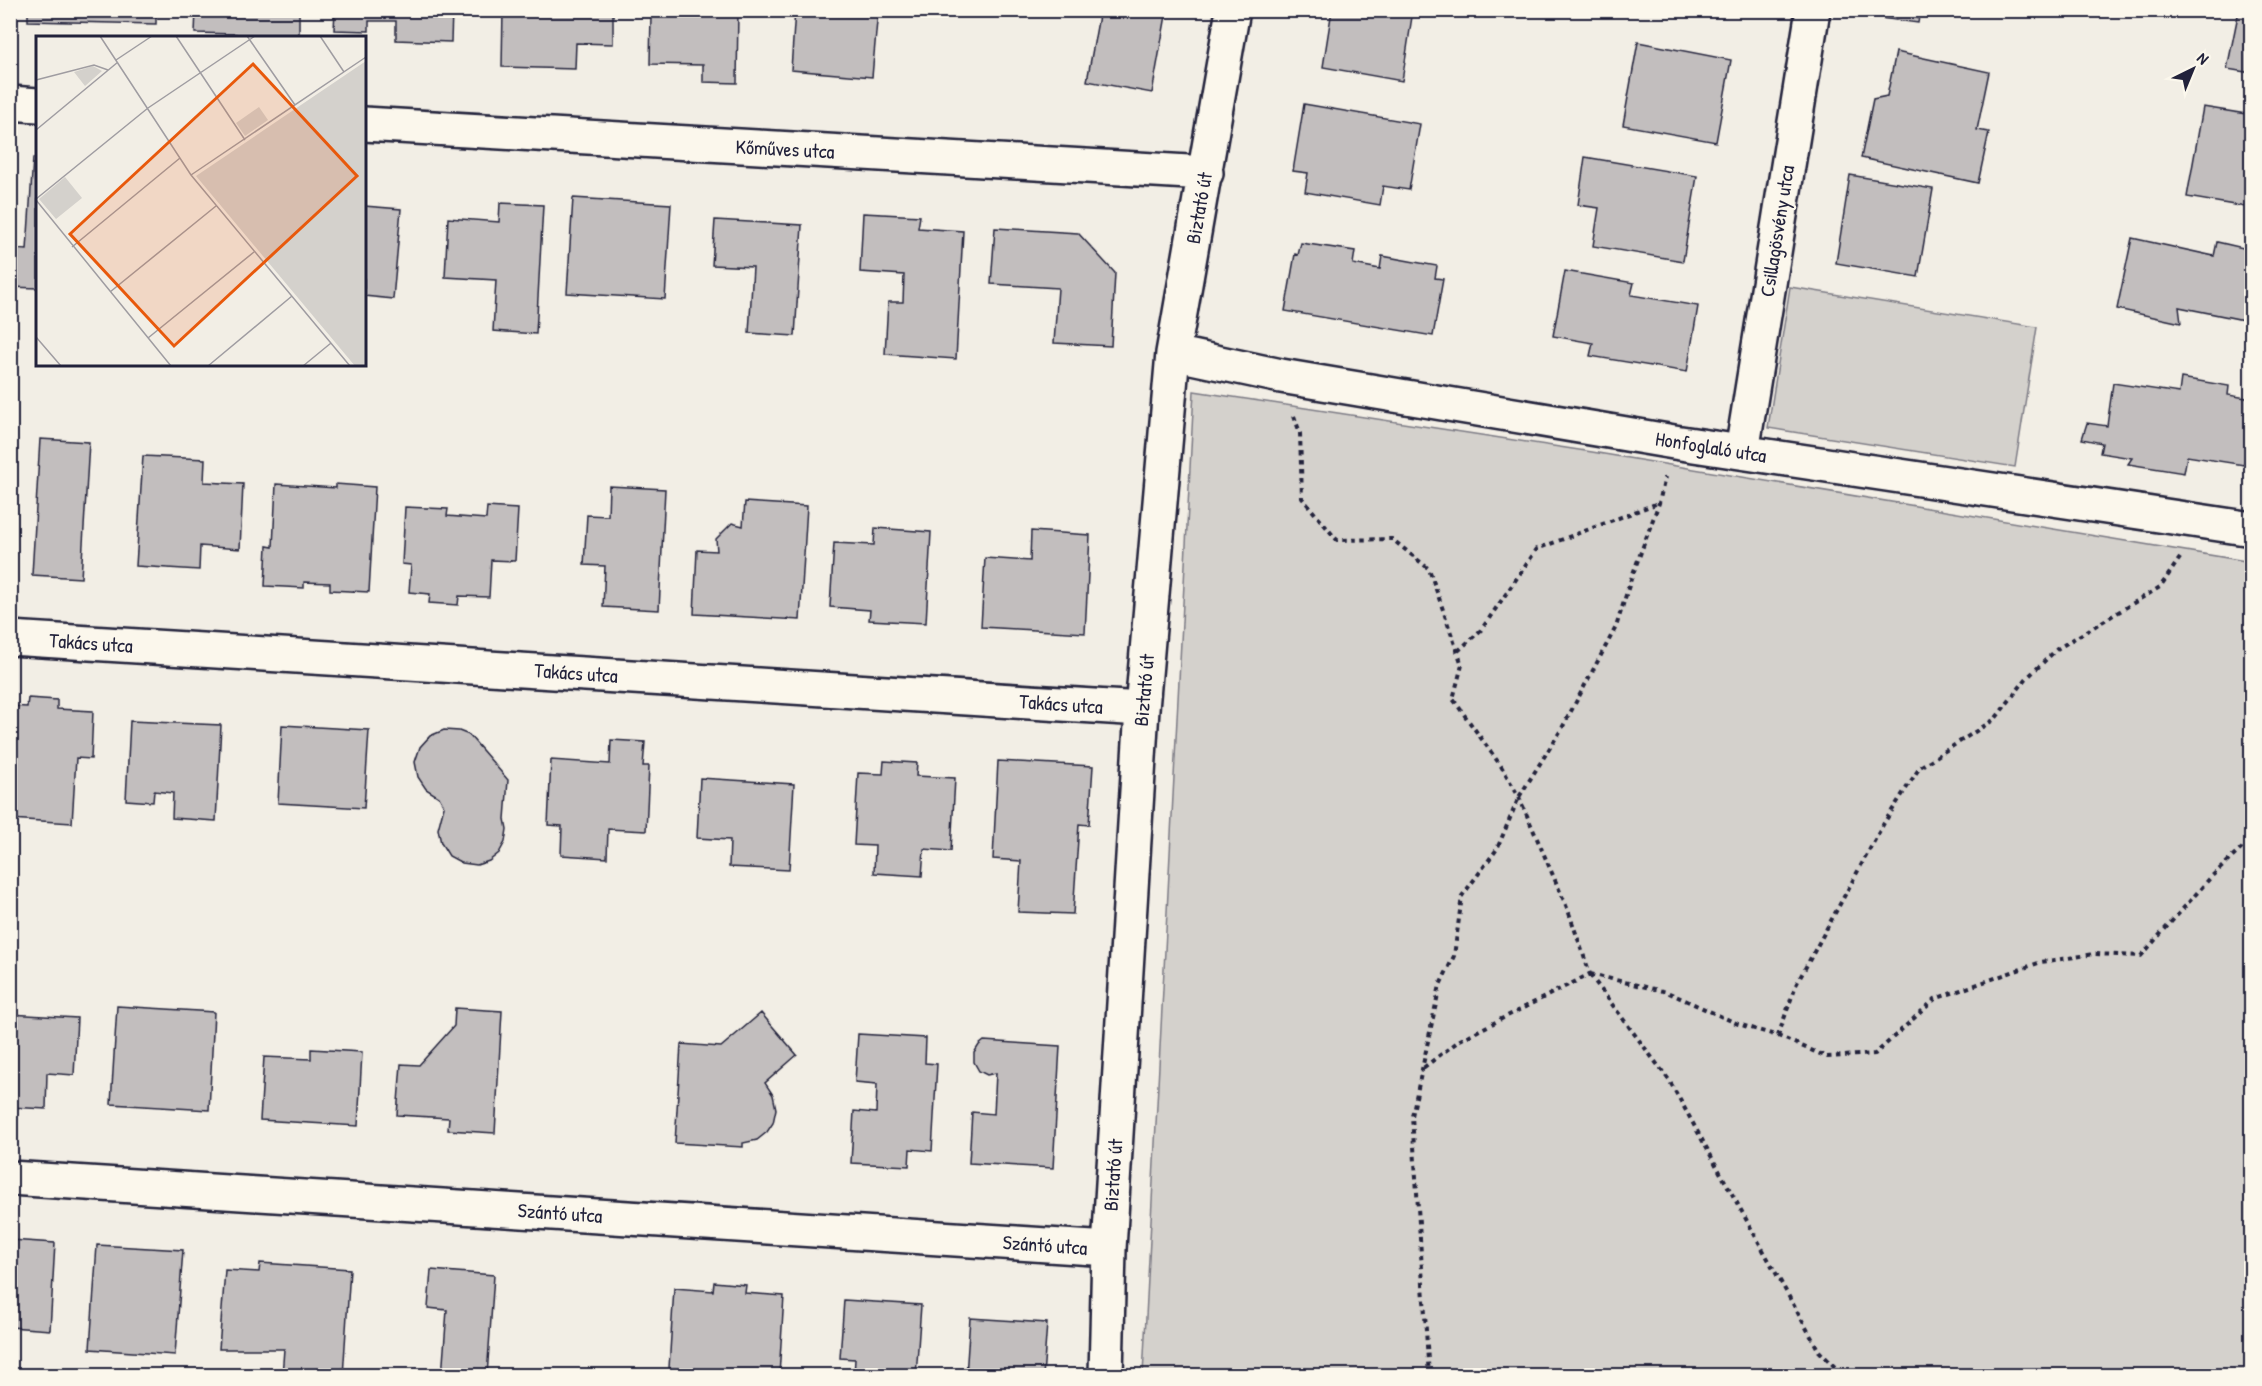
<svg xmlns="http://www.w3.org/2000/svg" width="2262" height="1386" font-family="'Patrick Hand',sans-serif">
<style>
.green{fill:#d4d1cc;stroke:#7b7a84;stroke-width:1.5}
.building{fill:#c2bebe;stroke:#22223b;stroke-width:1.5}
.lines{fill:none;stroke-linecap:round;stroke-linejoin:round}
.street-casing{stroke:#22223b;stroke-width:38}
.path{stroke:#22223b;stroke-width:4;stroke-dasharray:4.5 4.5;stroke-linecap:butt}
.street{stroke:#fbf7ec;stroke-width:33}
.labels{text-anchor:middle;stroke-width:4.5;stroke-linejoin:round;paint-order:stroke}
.street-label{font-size:20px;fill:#22223b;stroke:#fbf7ec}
.inset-road{fill:none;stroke:#9f9ca1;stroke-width:1.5}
.view{fill:#e8590c;fill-opacity:0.15;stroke:#e8590c;stroke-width:3}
.inset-edge{fill:none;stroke:#22223b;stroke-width:3}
</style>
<rect width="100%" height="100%" fill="#f2eee5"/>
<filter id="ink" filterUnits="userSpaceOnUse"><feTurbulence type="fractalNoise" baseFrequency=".0167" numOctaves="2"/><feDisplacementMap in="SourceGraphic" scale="12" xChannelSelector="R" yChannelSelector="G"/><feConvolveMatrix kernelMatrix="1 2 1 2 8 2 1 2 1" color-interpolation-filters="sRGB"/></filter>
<g filter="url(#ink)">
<!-- green -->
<path class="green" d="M1790 287 2037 327 2015 467 1768 428Z
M1194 391 1592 452 2251 562V1375H1143Z"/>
<!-- building -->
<path class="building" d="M28 10H156V24L28 21Z
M196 10H299V38H236V34L195 33Z
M335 10H452L451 42 396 40V21H369V31L334 30Z
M503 10H613V44L576 43 575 69 502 67Z
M674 10H738L737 83 703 82V65L650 64 651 15H669Z
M795 10H878L872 77 791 70Z
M1100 10H1167L1152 93 1087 81Z
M1332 10H1413L1402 81 1323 67Z
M1866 10H1920L1918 23 1866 16Z
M2239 10H2252V73L2227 69Z
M1638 42 1731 60 1716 142 1623 125Z
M1896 52 1989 72 1977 130 1989 132 1978 183 1861 158 1873 99 1887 96Z
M1304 104 1420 124 1409 190 1383 186 1380 205 1305 192 1308 173 1293 171Z
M2203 107 2252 115V208L2187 197Z
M1585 157 1697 176 1683 261 1593 246 1599 208 1578 205Z
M33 158H38V288L10 287 13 249 27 250Z
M1850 175 1933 189 1918 277 1836 263Z
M573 198 671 204 665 299 567 293Z
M500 203 543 205 536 334 493 331 496 280 445 277 448 218 499 222Z
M364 206 401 209 393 299 364 296Z
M863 213 920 216 918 228 963 231 956 359 885 354 888 302H903L904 275 860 272Z
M715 220 802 225 795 336 749 333 753 267 712 265Z
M995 228 1078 233 1115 273 1111 346 1054 343 1058 288 991 284Z
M2132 238 2214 256 2217 242 2252 250V283L2244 320 2179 307 2181 323 2117 309Z
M1301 243 1355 251 1353 264 1380 269 1382 256 1437 266 1435 278 1443 279 1433 336 1285 311 1295 254 1298 255Z
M1565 271 1634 283 1631 295 1698 306 1687 372 1590 356 1593 343 1553 336Z
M2181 378 2229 386 2228 395 2252 399V413L2244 465 2187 456 2184 473 2128 464 2132 458 2100 453 2102 443 2082 439 2087 423 2107 426 2113 383 2179 393Z
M40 439 89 442 81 578 32 575Z
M143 456 205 459 204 482 243 484 240 549 200 546 199 570 136 566Z
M276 484 336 488V484L375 487 369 592 330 590V583L304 582V588L265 586 267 546 273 547Z
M609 486 665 489 659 610 603 607 605 566 584 565 587 515 608 516Z
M745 502 807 506 800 620 694 614 697 550 717 551 716 539 732 523 743 526Z
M405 507 448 509 447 516 486 519 487 507 518 509 515 561 491 560 489 597 459 596 458 605 429 603 430 594 409 592 411 565 402 564Z
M875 528 931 532 926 623 869 620 870 610 830 607 834 543 874 545Z
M1031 531 1090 535 1085 633 981 627 985 558 1030 561Z
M28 698 57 700V709L93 711 91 759 76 758 72 823 10 819V706L27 707Z
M130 721 221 725 216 821 172 818 173 793 154 791 153 802 126 800Z
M282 725 369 730 364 808 278 803Z
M444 730 459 731 469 735 508 780 505 819 507 829 505 842 499 853 489 861 477 865 462 863 449 856 441 843 438 829 444 806 439 797 426 789 418 777 415 762 420 747 430 736Z
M611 740 645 742 643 766H649L646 831 608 829 607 858 561 855 562 826 548 825 551 760 610 764Z
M884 761 917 763 916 776 955 778 951 851 924 849 922 876 874 873 875 846 854 845 858 773 883 774Z
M998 761 1093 766 1089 825 1079 824 1073 914 1018 912 1021 861 993 859Z
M700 778 794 784 789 870 729 867 730 840 697 838Z
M117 1006 214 1012 209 1110 111 1104Z
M455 1008 502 1011 495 1133 448 1130 449 1118 397 1115 401 1064 419 1065 454 1026Z
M761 1013 797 1055 765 1083 773 1095 776 1109 773 1123 767 1132 757 1140 743 1143V1147L675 1143 681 1044 721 1047Z
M10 1014 77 1018 74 1075 47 1073 46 1109 10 1107Z
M858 1034 926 1038 925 1063 937 1064 932 1151 910 1149 909 1166 851 1163 854 1111 876 1113 877 1084 855 1082Z
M984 1041 1060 1046 1053 1168 969 1163 972 1112 994 1114 996 1073 987 1075 979 1071 974 1062V1053L979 1045Z
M311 1049 362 1052 358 1126 260 1120 264 1057 311 1059Z
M10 1240 55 1243 50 1330 10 1327Z
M97 1245 183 1250 175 1355 90 1349Z
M260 1263 350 1269 343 1376H282L284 1349H219L225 1270 259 1272Z
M431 1270 494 1275 487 1376H442L447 1310 428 1308Z
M714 1282 746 1285 745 1293 784 1296 779 1375 669 1368 674 1288 713 1291Z
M844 1300 921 1305 916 1376H854L855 1359 840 1358Z
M970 1318 1047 1323 1043 1376H966Z"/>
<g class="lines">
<defs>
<path id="street" d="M10 103 38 105
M364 124 1206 173
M1173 353 1281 376 1674 442 2252 529
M1742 452 1813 10
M10 638 1142 709
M10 1178 1109 1249
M1106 1376 1109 1249 1142 709 1173 353 1233 10"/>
</defs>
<!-- street casing -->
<use href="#street" class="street-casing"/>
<!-- path -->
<path class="path" d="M1294 416 1300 433 1302 498 1337 540 1392 539 1429 569 1462 665 1453 699 1501 766 1519 797 1568 910 1590 974 1460 1040 1423 1068
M1458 651 1481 630 1537 549 1658 503
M1590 974 1667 992 1738 1024 1778 1036 1827 1057 1875 1054 1935 999 2041 962 2095 954 2141 956 2212 876 2252 839
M1590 975 1669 1080 1819 1351 1844 1376
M1778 1036 1796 985 1884 823 1920 767 1995 719 2026 679 2057 649 2160 587 2182 555
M1429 1376 1412 1116 1440 985 1454 956 1462 896 1497 849 1519 797 1561 730 1616 627 1631 579 1659 503 1665 477"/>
<!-- street -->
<use href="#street" class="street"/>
</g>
</g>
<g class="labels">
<!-- street labels -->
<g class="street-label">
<text transform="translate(785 149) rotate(3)" y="7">Kőműves utca</text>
<text transform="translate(1199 208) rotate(-80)" y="7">Biztató út</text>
<text transform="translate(1777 231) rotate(-81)" y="7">Csillagösvény utca</text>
<text transform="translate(1711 447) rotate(9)" y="7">Honfoglaló utca</text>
<text transform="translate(91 643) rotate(4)" y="7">Takács utca</text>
<text transform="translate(576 673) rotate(4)" y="7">Takács utca</text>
<text transform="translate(1144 690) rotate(-85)" y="7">Biztató út</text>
<text transform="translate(1061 704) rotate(4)" y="7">Takács utca</text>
<text transform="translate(1113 1175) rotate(-86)" y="7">Biztató út</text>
<text transform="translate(560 1213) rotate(4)" y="7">Szántó utca</text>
<text transform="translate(1045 1245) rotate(4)" y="7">Szántó utca</text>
</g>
</g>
<!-- overview -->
<g transform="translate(36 36)">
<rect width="330" height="330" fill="#f2eee5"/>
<path d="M330 25V330H319L160 140ZM57 30 66 35 49 50 38 36ZM223 71 232 84 209 100 200 87ZM29 141 46 162 20 183 3 163Z" fill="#d4d1cc"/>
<path class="inset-road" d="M64 0 155 139 314 330M140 0 209 104M211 0 259 69M284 0 308 36M80 24 116 0M0 44 58 29 72 34M0 94 82 26M155 139 330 21M0 163 112 72 219 0M0 164 135 330M36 211 144 122M74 256 180 170M0 301 25 330M112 302 218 216M172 330 256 260M267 330 295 307"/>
<path class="view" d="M217 28 321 140 138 310 34 198Z"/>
<rect width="330" height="330" class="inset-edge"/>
</g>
<!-- margin -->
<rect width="2262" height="1386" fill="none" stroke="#fbf7ec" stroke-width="36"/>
<rect x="18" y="18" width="2226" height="1350" fill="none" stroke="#22223b" stroke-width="2" filter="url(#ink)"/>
<!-- north arrow -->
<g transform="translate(2193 69) rotate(43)" stroke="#fbf7ec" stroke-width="4.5" paint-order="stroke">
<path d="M0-4.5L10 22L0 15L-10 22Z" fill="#22223b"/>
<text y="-9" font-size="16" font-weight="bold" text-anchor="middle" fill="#22223b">N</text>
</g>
</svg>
